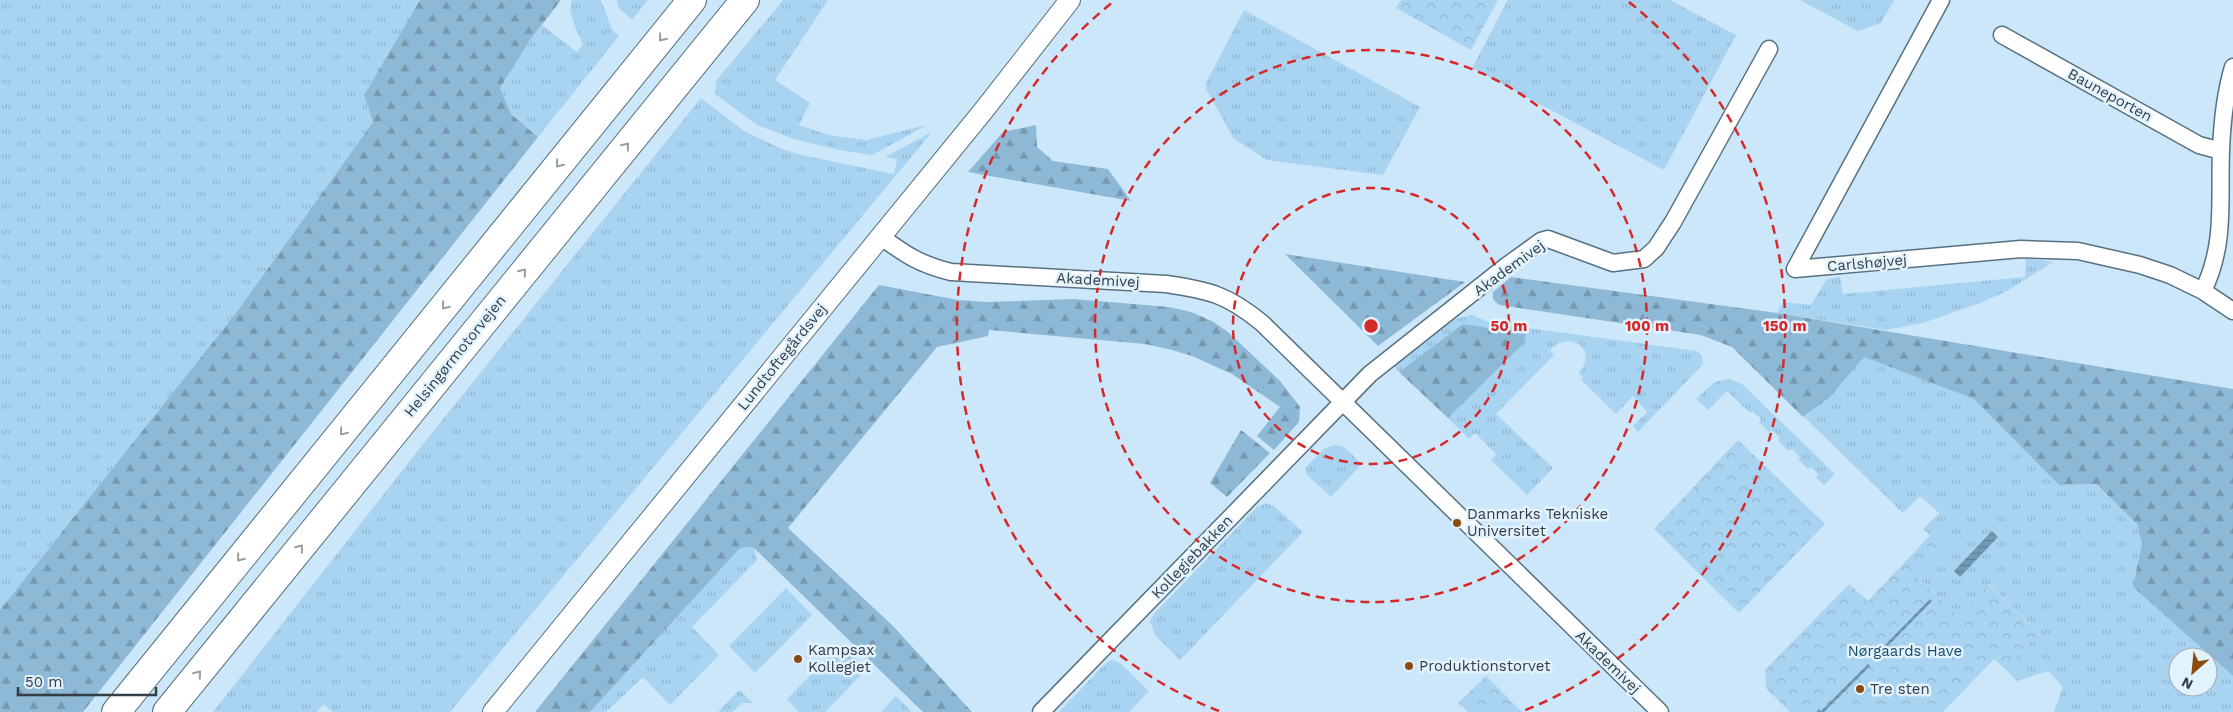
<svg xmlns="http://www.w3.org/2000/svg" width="2233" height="712" font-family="'Work Sans',sans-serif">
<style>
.grass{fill:url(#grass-tufts);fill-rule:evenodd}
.forest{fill:url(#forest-firs)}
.park{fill:url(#park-crowns)}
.water{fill:url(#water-rules)}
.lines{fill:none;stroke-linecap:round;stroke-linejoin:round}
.minor-casing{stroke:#587181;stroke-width:19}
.tertiary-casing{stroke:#587181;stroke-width:22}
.motorway-casing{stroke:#587181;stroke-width:30}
.minor{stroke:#fff;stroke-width:16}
.tertiary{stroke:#fff;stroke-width:20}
.motorway{stroke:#fff;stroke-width:28}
.oneway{stroke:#999ea2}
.ring{fill:none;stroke:#d62828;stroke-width:2.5;stroke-dasharray:9 6}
.poi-dot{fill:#894b0e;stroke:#e2f3fe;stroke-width:2}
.labels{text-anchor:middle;stroke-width:5;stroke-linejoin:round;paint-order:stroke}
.street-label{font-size:15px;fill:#333e45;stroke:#e2f3fe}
.poi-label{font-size:15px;fill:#333e45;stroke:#e2f3fe;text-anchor:start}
.park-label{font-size:15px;fill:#184b69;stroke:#e2f3fe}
.centre{fill:#d62828;stroke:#e2f3fe;stroke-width:2.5}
.ring-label{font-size:15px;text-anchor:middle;font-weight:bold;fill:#d62828;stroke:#e2f3fe;stroke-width:5;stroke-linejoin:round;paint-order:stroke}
</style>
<defs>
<pattern id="grass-tufts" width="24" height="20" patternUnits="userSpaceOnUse" patternTransform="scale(1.25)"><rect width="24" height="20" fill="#a8d3f1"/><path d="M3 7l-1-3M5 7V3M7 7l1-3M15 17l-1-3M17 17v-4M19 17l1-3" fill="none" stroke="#91b6d0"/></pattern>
<pattern id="forest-firs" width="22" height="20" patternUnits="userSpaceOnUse" patternTransform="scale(1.25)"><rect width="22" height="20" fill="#8eb9d6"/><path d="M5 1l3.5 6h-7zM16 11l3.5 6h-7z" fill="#7598af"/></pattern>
<pattern id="park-crowns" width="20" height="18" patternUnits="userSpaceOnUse" patternTransform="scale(1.25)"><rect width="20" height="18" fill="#a8d3f1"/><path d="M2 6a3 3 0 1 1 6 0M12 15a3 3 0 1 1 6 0" fill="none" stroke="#91b6d0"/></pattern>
<pattern id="water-rules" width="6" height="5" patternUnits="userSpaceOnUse" patternTransform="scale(1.25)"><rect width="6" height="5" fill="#709ab6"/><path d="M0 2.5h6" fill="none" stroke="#5d7f96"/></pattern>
</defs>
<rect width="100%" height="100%" fill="#cce7fa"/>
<!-- grass -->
<path class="grass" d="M0 0H420L364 95 373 122 236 313 0 610Z
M572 0H601L612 30 619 36 538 137 511 114 500 88 530 40 542 25 577 52 583 44C578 32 566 12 572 0Z
M617 0H648L632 20 618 7Z
M783 0H828L775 80 810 103 799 125 828 135 866 140 927 125 872 155 839 150 794 139 757 125 715 94 716 81Z
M1508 0H1670L1736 35 1664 170 1472 68Z
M1800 0H1894L1881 23 1858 31Z
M1244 10 1420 107 1383 175 1267 160 1234 139 1206 89V83Z
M701 98 744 131 782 149 801 155 894 174 897 159 885 157 932 132 450 712H333L323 704 317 712H213L420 448Z
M2026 258 2053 262 2007 291 1980 303 1923 323 1886 330 1777 313 1783 302 1811 305 1827 279 1840 277 1843 294 2025 277Z
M1472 315 1491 323 1697 351 1702 356 1703 364 1638 432 1633 426 1647 412 1633 396 1616 414 1581 380 1583 377 1579 373C1599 349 1570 329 1550 350L1554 355 1496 414 1553 468 1527 495 1491 460 1496 454 1475 433 1469 439 1448 418 1524 343 1463 324 1399 372 1393 365 1455 319Z
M1864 357 1974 399 2059 485 2095 484 2137 524 2142 544 2134 588 2233 676V712H2054L2063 687 2048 671 2017 681 2005 669 2039 633 1989 584 1958 616 1916 576 1946 544 1934 531 1930 535 1923 529 1939 513 1920 496 1903 513 1804 417 1829 398ZM2178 657H2208V687H2178Z
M1729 379 1742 384 1835 474 1824 485 1816 477 1818 474 1811 467 1808 469 1798 459 1800 457 1792 449 1789 451 1778 441 1780 438 1772 430 1769 432 1759 422 1761 419 1752 411 1750 413 1727 391 1708 410 1696 399 1715 382Z
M1335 445 1344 447 1362 464 1331 497 1306 474 1305 468 1325 448Z
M1266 503 1274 506 1303 532 1180 660 1155 635 1150 621 1154 614 1257 507Z
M754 547 757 560 692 627 719 655 670 705 643 677 606 712H590L740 548Z
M786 588 812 615 755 673 729 646Z
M841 644 867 669 825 712H799L787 699Z
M1114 660 1121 664 1149 691 1129 712H1059L1104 665 1109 661Z
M739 690 753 703H742L732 712H718Z
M896 696 912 712H881Z"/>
<!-- forest -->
<path class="forest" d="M420 0H561L530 40 500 88 511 114 538 137 83 712H0V610L236 313 373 122 364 95Z
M1036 125 1037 147 1053 161 1108 169 1131 201 968 172 1003 132Z
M1285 254 1465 282 1378 346Z
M1511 277 1777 313 2233 389V676L2133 587 2142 544 2137 524 2096 484 2059 485 1974 399 1864 357 1829 398 1803 417 1732 347 1701 335 1499 305 1493 299V292Z
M879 285 958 300 987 302 1074 299 1169 307 1191 312 1212 321 1228 332 1280 381 1300 407 1299 422 1274 450 1257 436 1280 407 1232 374 1192 356 1172 350 1145 344 989 330 988 336 937 347 788 528 893 626 972 712H923L753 547 740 548 590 712H535Z
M1463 324 1526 334 1524 343 1448 418 1399 372Z
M1241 430 1270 453 1227 497 1210 483Z"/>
<!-- park -->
<path class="park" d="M1401 0H1498L1471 50 1396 8Z
M1738 440 1825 524 1739 613 1654 529Z
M1934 531 1947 544 1916 576 1958 616 1988 584 2039 633 2005 669 1994 659 1943 712H1790L1766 688 1765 670 1849 584 1868 601Z
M1486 676 1522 712H1468L1458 703Z"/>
<!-- water -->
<path class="water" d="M1992 531 1998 537 1960 577 1954 571Z
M1930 599 1932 601 1882 652 1883 654 1878 659 1873 654 1878 649 1880 650 1882 648Z
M1868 664 1870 666 1824 712H1816L1819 709 1821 711Z"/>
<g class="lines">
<defs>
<path id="minor" d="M1941 0 1795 269 2021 249 2078 251 2140 265 2170 275 2203 291 2233 311
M2002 35 2199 145 2221 151
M880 236C906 255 919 264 951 272L1166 284C1209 290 1228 295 1262 323L1660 712
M2203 291C2226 244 2219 201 2221 151 2222 123 2225 94 2233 67
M1041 712 1370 374 1505 267 1541 241 1548 239 1613 263 1644 259 1656 248 1673 222 1769 49"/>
<path id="tertiary" d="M493 712 984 110 1070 0"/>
<path id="motorway" d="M116 712 692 0
M167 712 745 0"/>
</defs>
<!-- minor casing -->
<use href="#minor" class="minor-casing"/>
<!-- tertiary casing -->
<use href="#tertiary" class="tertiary-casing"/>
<!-- motorway casing -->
<use href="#motorway" class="motorway-casing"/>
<!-- minor -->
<use href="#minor" class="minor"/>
<!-- tertiary -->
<use href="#tertiary" class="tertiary"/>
<!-- motorway -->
<use href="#motorway" class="motorway"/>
</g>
<!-- one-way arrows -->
<defs><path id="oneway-chevron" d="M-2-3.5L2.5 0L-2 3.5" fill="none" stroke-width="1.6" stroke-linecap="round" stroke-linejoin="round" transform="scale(1.25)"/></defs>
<g class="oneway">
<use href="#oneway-chevron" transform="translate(662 38) rotate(129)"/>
<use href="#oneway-chevron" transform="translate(626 146) rotate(-51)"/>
<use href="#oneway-chevron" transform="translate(559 164) rotate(129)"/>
<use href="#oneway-chevron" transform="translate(523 272) rotate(-51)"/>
<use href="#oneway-chevron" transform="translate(445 306) rotate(129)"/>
<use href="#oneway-chevron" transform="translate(343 432) rotate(129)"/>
<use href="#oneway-chevron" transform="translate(300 548) rotate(-51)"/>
<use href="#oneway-chevron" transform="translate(240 558) rotate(129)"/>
<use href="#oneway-chevron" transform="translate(198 674) rotate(-51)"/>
</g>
<!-- distance rings -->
<g class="ring">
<circle cx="1371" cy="326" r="138"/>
<circle cx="1371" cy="326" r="276"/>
<path d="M1219 711A414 414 0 0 1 1113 2M1629 2A414 414 0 0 1 1523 711"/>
</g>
<!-- markers -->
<g class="poi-dot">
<circle cx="1457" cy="523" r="5"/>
<circle cx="798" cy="659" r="5"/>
<circle cx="1409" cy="666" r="5"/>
<circle cx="1860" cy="689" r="5"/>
</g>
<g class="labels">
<!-- street labels -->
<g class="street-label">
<text transform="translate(2110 95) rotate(29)" y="5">Bauneporten</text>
<text transform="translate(1867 263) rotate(-5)" y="5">Carlshøjvej</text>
<text transform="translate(1509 268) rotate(-36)" y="5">Akademivej</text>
<text transform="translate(1098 280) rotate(3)" y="5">Akademivej</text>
<text transform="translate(455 356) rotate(-51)" y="5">Helsingørmotorvejen</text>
<text transform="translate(782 357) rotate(-51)" y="5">Lundtoftegårdsvej</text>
<text transform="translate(1192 557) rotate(-46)" y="5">Kollegiebakken</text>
<text transform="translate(1608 662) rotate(44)" y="5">Akademivej</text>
</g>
<!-- poi labels -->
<g class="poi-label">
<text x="1467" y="519">Danmarks Tekniske<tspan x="1467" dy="17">Universitet</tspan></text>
<text x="808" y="655">Kampsax<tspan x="808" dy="17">Kollegiet</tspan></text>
<text x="1419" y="671">Produktionstorvet</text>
<text x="1870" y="694">Tre sten</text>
</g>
<!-- park labels -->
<g class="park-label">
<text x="1905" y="656">Nørgaards Have</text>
</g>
</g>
<circle cx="1371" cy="326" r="8" class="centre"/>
<g class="ring-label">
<text x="1509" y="331">50 m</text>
<text x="1647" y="331">100 m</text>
<text x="1785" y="331">150 m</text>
</g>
<!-- north arrow -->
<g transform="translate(2193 672) rotate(207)"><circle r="24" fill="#e2f3fe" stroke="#9cabb4"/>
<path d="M0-4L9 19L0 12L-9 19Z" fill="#894b0e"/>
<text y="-8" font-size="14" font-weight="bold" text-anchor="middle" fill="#333e45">N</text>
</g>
<!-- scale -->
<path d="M18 687v8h138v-8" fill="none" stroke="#333e45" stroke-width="2.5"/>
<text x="25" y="687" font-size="15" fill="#333e45" stroke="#e2f3fe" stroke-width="4" paint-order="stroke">50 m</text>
</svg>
